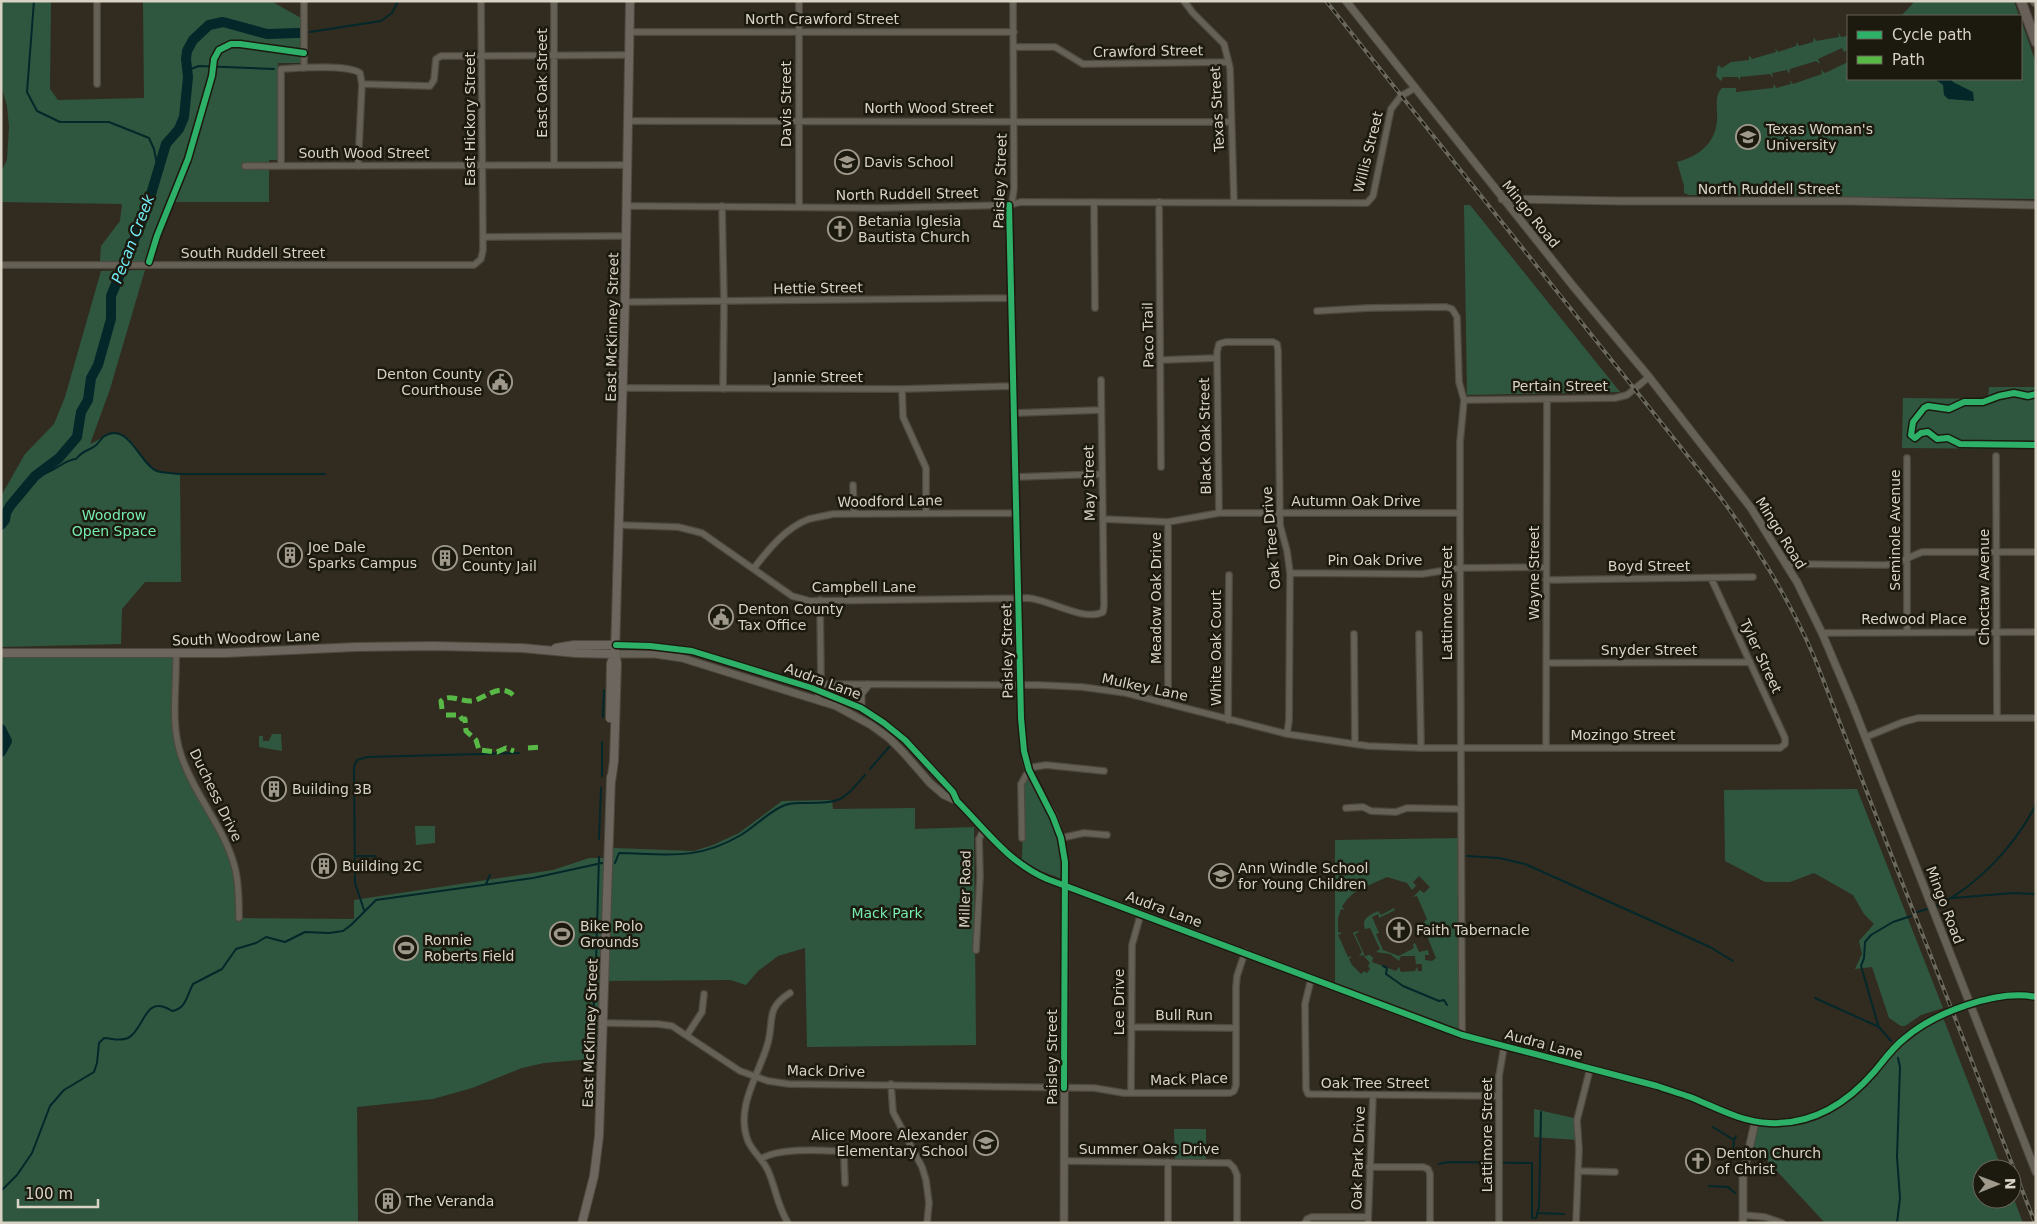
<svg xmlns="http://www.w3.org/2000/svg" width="2037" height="1224" font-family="'DejaVu Sans',sans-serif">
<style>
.green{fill:#2f5740;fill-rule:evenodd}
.water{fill:#04272a}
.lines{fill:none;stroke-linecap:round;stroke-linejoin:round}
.stream{stroke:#04272a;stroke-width:2}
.river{stroke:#04272a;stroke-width:10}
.minor-casing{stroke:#4e493f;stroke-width:8}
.tertiary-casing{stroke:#4e493f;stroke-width:9}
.secondary-casing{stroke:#4e493f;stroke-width:10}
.primary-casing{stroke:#4e493f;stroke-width:11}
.minor{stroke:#656157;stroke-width:5.5}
.tertiary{stroke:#656157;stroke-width:7}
.secondary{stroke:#6c665e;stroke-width:8}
.primary{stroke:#696159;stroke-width:9}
.rail-casing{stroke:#6b685e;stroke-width:4}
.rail{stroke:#1c190e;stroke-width:2;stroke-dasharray:5.5;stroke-linecap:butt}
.quiet{stroke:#58b947;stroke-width:5;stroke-dasharray:10 5;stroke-linecap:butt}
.cycleway-casing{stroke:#1c190e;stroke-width:9}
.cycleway{stroke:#2db169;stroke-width:6}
.labels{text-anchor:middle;stroke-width:5;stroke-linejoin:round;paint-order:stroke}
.street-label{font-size:14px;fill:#d8d3c5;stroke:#1c190e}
.poi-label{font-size:14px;fill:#d8d3c5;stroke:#1c190e;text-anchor:start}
.park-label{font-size:14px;fill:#77edb0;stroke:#1c190e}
.water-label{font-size:15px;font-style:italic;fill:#71edf9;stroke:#1c190e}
</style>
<rect width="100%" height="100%" fill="#322c20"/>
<!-- green -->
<path class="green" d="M1 1H58L51 2 50 89 58 100 144 98 143 1H271L301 18V63H278L277 160H269V202H172L151 261H100L101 246 120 221 122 204 1 202V172L7 160 9 127 7 106 1 85Z
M1915 1H2014L2019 16H1903L1902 15Z
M2021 20 2036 63V199L1689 195 1684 193V186L1677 162C1701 156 1719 140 1717 113 1717 104 1715 95 1722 88H1736V92L1773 88 1774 84 1776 88 1791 84 1790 80 1793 84 1822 74 1821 70 1825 73 1848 62V79H2021Z
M1838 32 1841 37 1848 36V44L1846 46 1848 49 1844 52 1842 48 1818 59 1820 64 1816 61 1790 69 1789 74 1787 70 1772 73 1773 78 1770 74 1740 77V81L1738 77H1723L1721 81 1716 76 1718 65 1722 68 1731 62 1749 60V55L1752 59 1776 52 1775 48 1778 52 1796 46 1797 42 1799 46 1813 42 1814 37 1816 41 1839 37Z
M1464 205H1470L1620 392 1467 395Z
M145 270 110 389 90 444C98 441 105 434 115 434 137 433 138 464 157 471 164 473 173 473 180 474L181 582H145L122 609 121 644 1 647V496L25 454 54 424 65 397 101 271Z
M1989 387H2036V449L1902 448 1903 398 1988 399Z
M1 653H176L179 747 232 859 239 918 354 919V900L553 870 589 858H608L614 848 694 851 713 845 739 833 782 801 832 800 833 809 915 808V829L974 827 976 1045 807 1047 805 948 778 956 758 971 746 985 730 980 604 981 602 1058 544 1063 522 1068 472 1088 433 1099 357 1107 358 1223H1V752L7 741 1 729Z
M272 734H281L282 751 259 747V736H263V741H269Z
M1029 770 1053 817 1061 838 1065 880 1038 870 1022 860 1023 808 1021 784Z
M1857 789 1943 1008 1921 1015 1905 1026H1901L1889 1018 1872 967 1855 969 1862 954 1859 941 1874 924 1864 914 1853 895 1814 873 1790 882H1765L1725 861 1724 790Z
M415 826H435V843L416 845Z
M1462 838V1035L1335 988V840ZM1419 876 1430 887 1424 893 1420 890 1413 897 1417 896 1427 919 1422 924 1436 958 1432 961 1425 960V955H1429L1428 950 1419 952 1415 943 1413 944 1414 948 1399 956 1383 950 1376 934 1379 933 1372 917 1378 914 1379 918 1395 910 1394 908 1381 915 1378 911C1370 915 1361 918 1365 929L1370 928 1380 949 1376 952 1390 954 1399 961 1401 956H1415L1416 964H1422V971H1418L1417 967 1415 971 1401 972 1399 967 1396 971 1372 962 1373 958 1370 955 1365 956 1355 934 1359 932 1358 931 1349 934 1353 933 1362 952 1359 956 1363 955 1370 963 1368 966 1370 969 1367 973 1364 971 1361 974 1352 965 1349 959 1352 956 1348 957 1339 937 1338 935 1342 933 1338 932V918L1341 909 1345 910 1342 907C1347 898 1353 893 1362 888L1365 892V887L1387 877 1407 883 1412 890 1416 886 1413 882Z
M1942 1015 2002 1169H1982V1199H2012V1194L2023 1223H1825L1752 1144 1755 1122 1785 1123 1843 1102 1897 1044Z
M1534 1109 1578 1119V1140L1534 1137Z
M1174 1129H1206V1162H1175Z"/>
<!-- water -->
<path class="water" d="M1935 79H1951L1953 82 1973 92 1974 101 1948 99 1944 95 1943 85Z"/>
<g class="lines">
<!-- stream -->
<path class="stream" d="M34 1 27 92 37 111 60 122H109L149 138 154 149 158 170
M310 32 381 21 392 13 398 1
M188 70 199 66 274 69
M35 476C52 475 64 459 76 459 84 449 87 452 95 446 98 444 100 440 103 437 128 419 140 465 157 471 163 473 173 473 180 474H325
M603 717 604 690
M870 769 889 747
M602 776V742
M599 839 601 788
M355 856H376
M1467 856 1499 858 1525 864 1710 947 1733 961
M615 863 619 853C666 854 697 861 741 835 756 826 769 811 785 805 792 802 800 803 807 803 842 803 842 801 865 775
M486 884 490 875
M1953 898 2013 893 2036 894
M1936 906C1978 886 2014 846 2036 805
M364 910 355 883 354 767 357 760 367 757 519 753
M1917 912 1927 909
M596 963 599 857
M1383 966 1387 968 1386 974 1403 986 1439 1001 1444 1000 1447 1005
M1815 998 1879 1027 1891 1041
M1879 1028 1861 966 1864 958 1865 942 1871 935 1893 922 1911 916
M592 1060 595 970
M1713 1127 1734 1140
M1733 1154 1734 1140 1736 1136
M1439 1164 1448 1162 1532 1163V1218H1536L1539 1207 1541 1112
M1709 1186 1728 1187 1735 1193
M1 1191 17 1175 32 1153 50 1106 64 1090 94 1072 97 1063 99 1043 104 1038C112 1038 120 1042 128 1038 145 1029 144 993 172 1011 186 1009 187 995 193 984L222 969 236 949 256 943 266 937 285 942 305 932 329 933 343 931 351 925 376 900 533 878 602 863
M1537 1213 1564 1214
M1897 1223 1900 1198 1897 1157 1900 1067 1898 1058"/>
<!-- river -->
<path class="river" d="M1 525 5 520 6 513 10 506 35 476 59 458 77 437 81 412 88 400 91 378 98 365 111 319V296L146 211 166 144 179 129 184 117 188 77 186 59 187 51 193 40 209 25 223 22 267 34 298 33
M1 729 7 741 1 752"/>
<defs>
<path id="minor" d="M304 1V68
M554 1V165
M799 1V207
M1013 1 1014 189 1012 202 1009 205 1021 718C1022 736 1023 755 1029 772 1035 788 1047 802 1054 817 1063 839 1065 862 1065 886
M1184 1 1193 13 1224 44 1230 68 1234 202
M630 32H1014
M1014 47H1055L1083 64 1228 62
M97 84V1
M362 84 430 86 434 80 436 59 441 56 629 55
M628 121 1231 122
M245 166 627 165
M281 166V69C298 68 347 64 360 73L362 84 358 166
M1094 202 1095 308
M1159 202 1161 467
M627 206 879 208 1009 205 1021 202 1367 203 1373 196 1391 109 1401 96 1415 88
M722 206 724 302 723 389
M483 237 626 236
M1 265H474L481 259 483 250 481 1
M625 302 1012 298
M1317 311 1368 308 1446 307 1452 309 1457 317 1459 382 1464 400 1460 442V513L1462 1035
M1161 360 1217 358
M623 388 902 389 1014 386
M902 389 903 417 926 468V513
M1464 400 1615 398 1627 395 1649 377
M1015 413 1101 410
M1996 456 1997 718
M1016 477 1102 474
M853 485 854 513
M1219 513 1217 352 1219 344 1226 342H1273L1277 344 1278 350 1280 525 1287 551 1290 573 1289 720 1287 734
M1103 519 1168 522 1219 513H1460
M1168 522V704
M619 525 678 527 702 533 792 596 810 601 1028 598C1051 600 1084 622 1103 612L1104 605 1101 380
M1788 564 1886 565 1896 563 1922 552H2036
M754 568C769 549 785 528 809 519 817 517 825 516 833 514L1016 513
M1290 573 1422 574 1460 568 1546 567
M1546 580 1753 577
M1907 632V458
M1822 633 2036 632
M1354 634 1355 744
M1419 634 1421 748
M176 653C177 686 170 723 181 755 194 795 225 828 235 868 239 884 239 901 239 918
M1547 663 1750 662
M821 684 1039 685 1082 687 1126 693 1287 734 1368 746 1421 748H1780L1785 744V738L1711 578
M817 699 821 684 820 600
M1228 720 1229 575
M1866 737 1903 722 1918 718H2036
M1546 748 1547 399
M1346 808 1363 807 1371 811 1396 812 1407 808 1461 809
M1022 838 1021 784 1029 770 1034 767 1046 765 1104 771
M1061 838 1084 833 1107 835
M976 950 980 876 979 839 984 829
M1311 979 1305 1004 1306 1089 1308 1094 1499 1096
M603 1023 658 1024 672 1026 740 1071 768 1081 789 1084 1094 1088 1124 1093H1230L1234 1091 1236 1085V987L1237 976 1245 952
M1131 1027 1236 1028
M687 1035 702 1012 704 994
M891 1084 893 1112 922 1167 926 1180 929 1203 927 1223
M1131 1093 1132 945 1141 913
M761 1159C777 1148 817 1150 837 1151L844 1157 845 1183
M1064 1161 1229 1163 1234 1168 1237 1175V1223
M1369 1167H1423L1428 1169 1430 1174V1223
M1578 1171 1615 1172
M1743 1215 1765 1217 1782 1223
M788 1223C778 1207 776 1190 769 1173 765 1161 753 1153 748 1141 735 1108 758 1076 767 1046 775 1022 764 1009 790 993
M1168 1223V1162
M1305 1223 1307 1219 1312 1217H1368
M1368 1223 1373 1095
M1499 1223V1076L1504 1047
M1576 1223 1579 1149 1577 1120 1590 1069"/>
<path id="tertiary" d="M1346 1 1573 286 1649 377 1751 508 1797 582 1822 633 1853 706 2036 1172
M1502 199 1621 201H1849L2036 205
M616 645 650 646 692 651 812 688 861 708 884 723 905 740 953 792 957 801C986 830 1008 862 1047 879L1462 1035 1657 1086C1668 1090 1679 1093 1690 1097 1715 1107 1741 1122 1769 1123 1812 1125 1847 1103 1874 1072 1884 1060 1893 1047 1905 1038 1934 1013 1997 989 2036 997
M615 654H655L682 658 836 706 871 725 889 738 903 752 930 783 944 795 957 801
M861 708V694L868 685
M1064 1223 1065 886
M1743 1223V1176L1755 1122"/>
<path id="secondary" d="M556 648 574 645H616
M1 653H225L356 647 433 646 522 648 576 653 615 654
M610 718 611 663 615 654
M611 782 614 761 617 663 615 654 625 302 630 1
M582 1223 594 1176 599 1136 611 777"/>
<path id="primary" d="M2021 1 2036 42
M2035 1 2036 2"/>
</defs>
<!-- minor casing -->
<use href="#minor" class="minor-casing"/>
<!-- tertiary casing -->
<use href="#tertiary" class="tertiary-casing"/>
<!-- secondary casing -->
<use href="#secondary" class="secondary-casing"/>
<!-- primary casing -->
<use href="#primary" class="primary-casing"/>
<!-- minor -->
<use href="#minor" class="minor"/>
<!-- tertiary -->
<use href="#tertiary" class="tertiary"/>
<!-- secondary -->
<use href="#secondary" class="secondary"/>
<!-- primary -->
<use href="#primary" class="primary"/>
<defs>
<path id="rail" d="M1326 1 1718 494C1756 545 1790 600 1815 659L2035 1223"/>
</defs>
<!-- rail casing -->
<use href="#rail" class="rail-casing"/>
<!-- rail -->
<use href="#rail" class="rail"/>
<!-- quiet -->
<path class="quiet" d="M442 709 441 701C449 693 461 702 472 701 485 699 499 682 513 695
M446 715H459L462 719H465L466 731 476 740 479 750 497 752 506 748 514 751
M528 748 542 747"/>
<defs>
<path id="cycleway" d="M1009 205 1021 718 1024 751 1029 770 1053 817 1061 838 1065 862 1064 1088
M149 262 157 236 188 159 212 76 214 59 219 50 231 44H240L304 53
M2036 394 2028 396 2014 393 1999 396 1983 402H1964L1949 409 1928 406 1924 408 1913 422 1911 435 1915 438 1921 433 1928 432 1937 439 1948 438 1960 444 2036 445
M616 645 650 646 692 651 812 688 861 708 884 723 905 740 953 792 957 801C986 830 1008 862 1047 879L1462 1035 1657 1086C1668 1090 1679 1093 1690 1097 1715 1107 1741 1122 1769 1123 1812 1125 1847 1103 1874 1072 1884 1060 1893 1047 1905 1038 1934 1013 1997 989 2036 997"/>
</defs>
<!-- cycleway casing -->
<use href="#cycleway" class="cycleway-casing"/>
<!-- cycleway -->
<use href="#cycleway" class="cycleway"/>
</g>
<!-- icons -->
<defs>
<symbol id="university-ring" viewBox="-11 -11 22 22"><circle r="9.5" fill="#1c190e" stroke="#9e998b" stroke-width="1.5"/><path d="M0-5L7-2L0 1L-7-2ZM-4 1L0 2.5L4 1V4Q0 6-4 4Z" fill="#9e998b"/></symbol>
<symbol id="school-ring" viewBox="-11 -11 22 22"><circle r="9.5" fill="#1c190e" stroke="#9e998b" stroke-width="1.5"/><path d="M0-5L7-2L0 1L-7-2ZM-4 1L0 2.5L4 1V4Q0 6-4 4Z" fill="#9e998b"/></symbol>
<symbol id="church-ring" viewBox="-11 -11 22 22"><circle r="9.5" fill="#1c190e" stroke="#9e998b" stroke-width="1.5"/><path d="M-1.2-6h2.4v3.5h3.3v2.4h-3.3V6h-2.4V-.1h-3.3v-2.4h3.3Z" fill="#9e998b"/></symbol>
<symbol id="civic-ring" viewBox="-11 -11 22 22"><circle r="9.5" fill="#1c190e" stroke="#9e998b" stroke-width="1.5"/><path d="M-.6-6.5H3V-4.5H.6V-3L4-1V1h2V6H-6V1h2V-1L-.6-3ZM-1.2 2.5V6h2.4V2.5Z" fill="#9e998b"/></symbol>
<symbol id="building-ring" viewBox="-11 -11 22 22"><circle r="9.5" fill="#1c190e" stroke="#9e998b" stroke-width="1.5"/><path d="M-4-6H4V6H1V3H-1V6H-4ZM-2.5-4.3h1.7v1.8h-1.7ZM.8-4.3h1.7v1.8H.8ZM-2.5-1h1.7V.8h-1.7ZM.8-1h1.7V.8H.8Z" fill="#9e998b"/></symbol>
<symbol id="stadium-ring" viewBox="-11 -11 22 22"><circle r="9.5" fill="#1c190e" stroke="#9e998b" stroke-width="1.5"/><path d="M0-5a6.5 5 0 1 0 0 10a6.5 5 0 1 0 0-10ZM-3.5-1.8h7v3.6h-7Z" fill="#9e998b"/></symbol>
</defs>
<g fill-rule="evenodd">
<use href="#university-ring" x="1734" y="123" width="28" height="28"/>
<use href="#school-ring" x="833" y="148" width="28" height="28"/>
<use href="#church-ring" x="826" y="215" width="28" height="28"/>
<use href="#civic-ring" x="486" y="368" width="28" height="28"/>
<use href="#building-ring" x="276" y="541" width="28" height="28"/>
<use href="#building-ring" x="431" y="544" width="28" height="28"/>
<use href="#civic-ring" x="707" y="603" width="28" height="28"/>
<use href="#building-ring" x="260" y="775" width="28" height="28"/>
<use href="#building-ring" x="310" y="852" width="28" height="28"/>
<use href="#school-ring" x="1207" y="862" width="28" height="28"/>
<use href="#church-ring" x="1385" y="916" width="28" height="28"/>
<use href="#stadium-ring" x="548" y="920" width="28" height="28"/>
<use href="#stadium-ring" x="392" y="934" width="28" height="28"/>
<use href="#school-ring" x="972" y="1129" width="28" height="28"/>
<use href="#church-ring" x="1684" y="1147" width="28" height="28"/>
<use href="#building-ring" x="374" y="1187" width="28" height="28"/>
</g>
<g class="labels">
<!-- street labels -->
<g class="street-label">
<text x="822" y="24">North Crawford Street</text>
<text transform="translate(1148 51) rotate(-1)" y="5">Crawford Street</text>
<text transform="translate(542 83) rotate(-90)" y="5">East Oak Street</text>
<text transform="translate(786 104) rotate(-90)" y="5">Davis Street</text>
<text x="929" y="113">North Wood Street</text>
<text transform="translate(1217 109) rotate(-93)" y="5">Texas Street</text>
<text transform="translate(470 119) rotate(-90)" y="5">East Hickory Street</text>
<text transform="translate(1368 152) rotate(-76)" y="5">Willis Street</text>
<text x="364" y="158">South Wood Street</text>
<text transform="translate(1000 181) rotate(-88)" y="5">Paisley Street</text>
<text x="1769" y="194">North Ruddell Street</text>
<text transform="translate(907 194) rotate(-1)" y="5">North Ruddell Street</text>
<text transform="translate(1531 214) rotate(51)" y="5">Mingo Road</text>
<text x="253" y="258">South Ruddell Street</text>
<text transform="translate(818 288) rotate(-1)" y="5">Hettie Street</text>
<text transform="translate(612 327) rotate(-89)" y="5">East McKinney Street</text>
<text transform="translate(1148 335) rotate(-91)" y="5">Paco Trail</text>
<text x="818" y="382">Jannie Street</text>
<text x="1560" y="391">Pertain Street</text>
<text transform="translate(1205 436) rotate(-91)" y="5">Black Oak Street</text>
<text transform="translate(1089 483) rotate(-91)" y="5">May Street</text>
<text transform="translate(890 501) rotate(-1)" y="5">Woodford Lane</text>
<text x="1356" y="506">Autumn Oak Drive</text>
<text transform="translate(1895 530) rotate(-90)" y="5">Seminole Avenue</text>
<text transform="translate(1781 533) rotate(58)" y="5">Mingo Road</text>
<text transform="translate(1271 538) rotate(-95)" y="5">Oak Tree Drive</text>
<text x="1375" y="565">Pin Oak Drive</text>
<text x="1649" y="571">Boyd Street</text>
<text transform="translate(1534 573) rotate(-90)" y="5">Wayne Street</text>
<text x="864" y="592">Campbell Lane</text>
<text transform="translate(1984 587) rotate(-90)" y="5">Choctaw Avenue</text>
<text transform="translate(1156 598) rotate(-90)" y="5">Meadow Oak Drive</text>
<text transform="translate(1447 603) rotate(-90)" y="5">Lattimore Street</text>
<text x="1914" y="624">Redwood Place</text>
<text transform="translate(246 638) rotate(-2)" y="5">South Woodrow Lane</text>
<text transform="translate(1216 648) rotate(-90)" y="5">White Oak Court</text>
<text x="1649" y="655">Snyder Street</text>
<text transform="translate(1007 651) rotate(-91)" y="5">Paisley Street</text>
<text transform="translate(1761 656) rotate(65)" y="5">Tyler Street</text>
<text transform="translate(823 681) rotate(20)" y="5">Audra Lane</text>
<text transform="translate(1145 687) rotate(12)" y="5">Mulkey Lane</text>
<text x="1623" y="740">Mozingo Street</text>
<text transform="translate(216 795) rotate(64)" y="5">Duchess Drive</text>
<text transform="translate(965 889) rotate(-89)" y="5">Miller Road</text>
<text transform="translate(1945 905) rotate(69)" y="5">Mingo Road</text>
<text transform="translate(1164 909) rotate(20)" y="5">Audra Lane</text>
<text transform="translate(1119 1002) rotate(-90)" y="5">Lee Drive</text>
<text x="1184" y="1020">Bull Run</text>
<text transform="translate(590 1033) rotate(-88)" y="5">East McKinney Street</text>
<text transform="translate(1544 1044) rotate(15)" y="5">Audra Lane</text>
<text transform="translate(1052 1057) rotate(-90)" y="5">Paisley Street</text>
<text transform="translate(826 1071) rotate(1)" y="5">Mack Drive</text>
<text transform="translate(1189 1079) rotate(-2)" y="5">Mack Place</text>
<text x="1375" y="1088">Oak Tree Street</text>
<text transform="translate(1487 1135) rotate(-90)" y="5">Lattimore Street</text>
<text x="1149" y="1154">Summer Oaks Drive</text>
<text transform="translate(1358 1158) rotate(-88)" y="5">Oak Park Drive</text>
</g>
<!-- poi labels -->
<g class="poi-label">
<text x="1766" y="134">Texas Woman's<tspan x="1766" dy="16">University</tspan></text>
<text x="864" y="167">Davis School</text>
<text x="858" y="226">Betania Iglesia<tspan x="858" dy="16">Bautista Church</tspan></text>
<text x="482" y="379" text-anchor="end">Denton County<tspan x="482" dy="16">Courthouse</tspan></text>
<text x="308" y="552">Joe Dale<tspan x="308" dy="16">Sparks Campus</tspan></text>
<text x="462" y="555">Denton<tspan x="462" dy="16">County Jail</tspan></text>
<text x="738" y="614">Denton County<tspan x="738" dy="16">Tax Office</tspan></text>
<text x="292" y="794">Building 3B</text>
<text x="342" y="871">Building 2C</text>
<text x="1238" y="873">Ann Windle School<tspan x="1238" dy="16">for Young Children</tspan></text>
<text x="580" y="931">Bike Polo<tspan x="580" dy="16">Grounds</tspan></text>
<text x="1416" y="935">Faith Tabernacle</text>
<text x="424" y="945">Ronnie<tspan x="424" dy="16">Roberts Field</tspan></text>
<text x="968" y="1140" text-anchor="end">Alice Moore Alexander<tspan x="968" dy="16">Elementary School</tspan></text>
<text x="1716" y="1158">Denton Church<tspan x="1716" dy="16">of Christ</tspan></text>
<text x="406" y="1206">The Veranda</text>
</g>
<!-- park labels -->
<g class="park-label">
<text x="114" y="520">Woodrow<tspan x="114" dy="16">Open Space</tspan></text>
<text x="887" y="918">Mack Park</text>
</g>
<!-- water labels -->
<g class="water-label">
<text transform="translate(133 239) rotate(-69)" y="5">Pecan Creek</text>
</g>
</g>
<!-- border -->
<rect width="2037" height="1224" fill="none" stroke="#d8d3c5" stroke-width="5"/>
<!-- legend -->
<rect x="1847" y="15" width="175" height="65" fill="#1c190e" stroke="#676357"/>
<rect x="1857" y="31" width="25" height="8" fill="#2db169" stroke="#676357"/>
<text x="1892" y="40" font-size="15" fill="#d8d3c5">Cycle path</text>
<rect x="1857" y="56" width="25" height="8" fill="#58b947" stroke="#676357"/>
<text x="1892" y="65" font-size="15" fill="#d8d3c5">Path</text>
<!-- north arrow -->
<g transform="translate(1997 1184) rotate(89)"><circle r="24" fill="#1c190e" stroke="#676357"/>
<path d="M0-4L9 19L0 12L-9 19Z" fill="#9e998b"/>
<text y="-8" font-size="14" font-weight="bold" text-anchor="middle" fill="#d8d3c5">N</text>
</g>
<!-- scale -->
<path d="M18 1199v8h80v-8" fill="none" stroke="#d8d3c5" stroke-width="2.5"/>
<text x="25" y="1199" font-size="15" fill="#d8d3c5" stroke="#1c190e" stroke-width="4" paint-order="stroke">100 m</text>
</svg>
